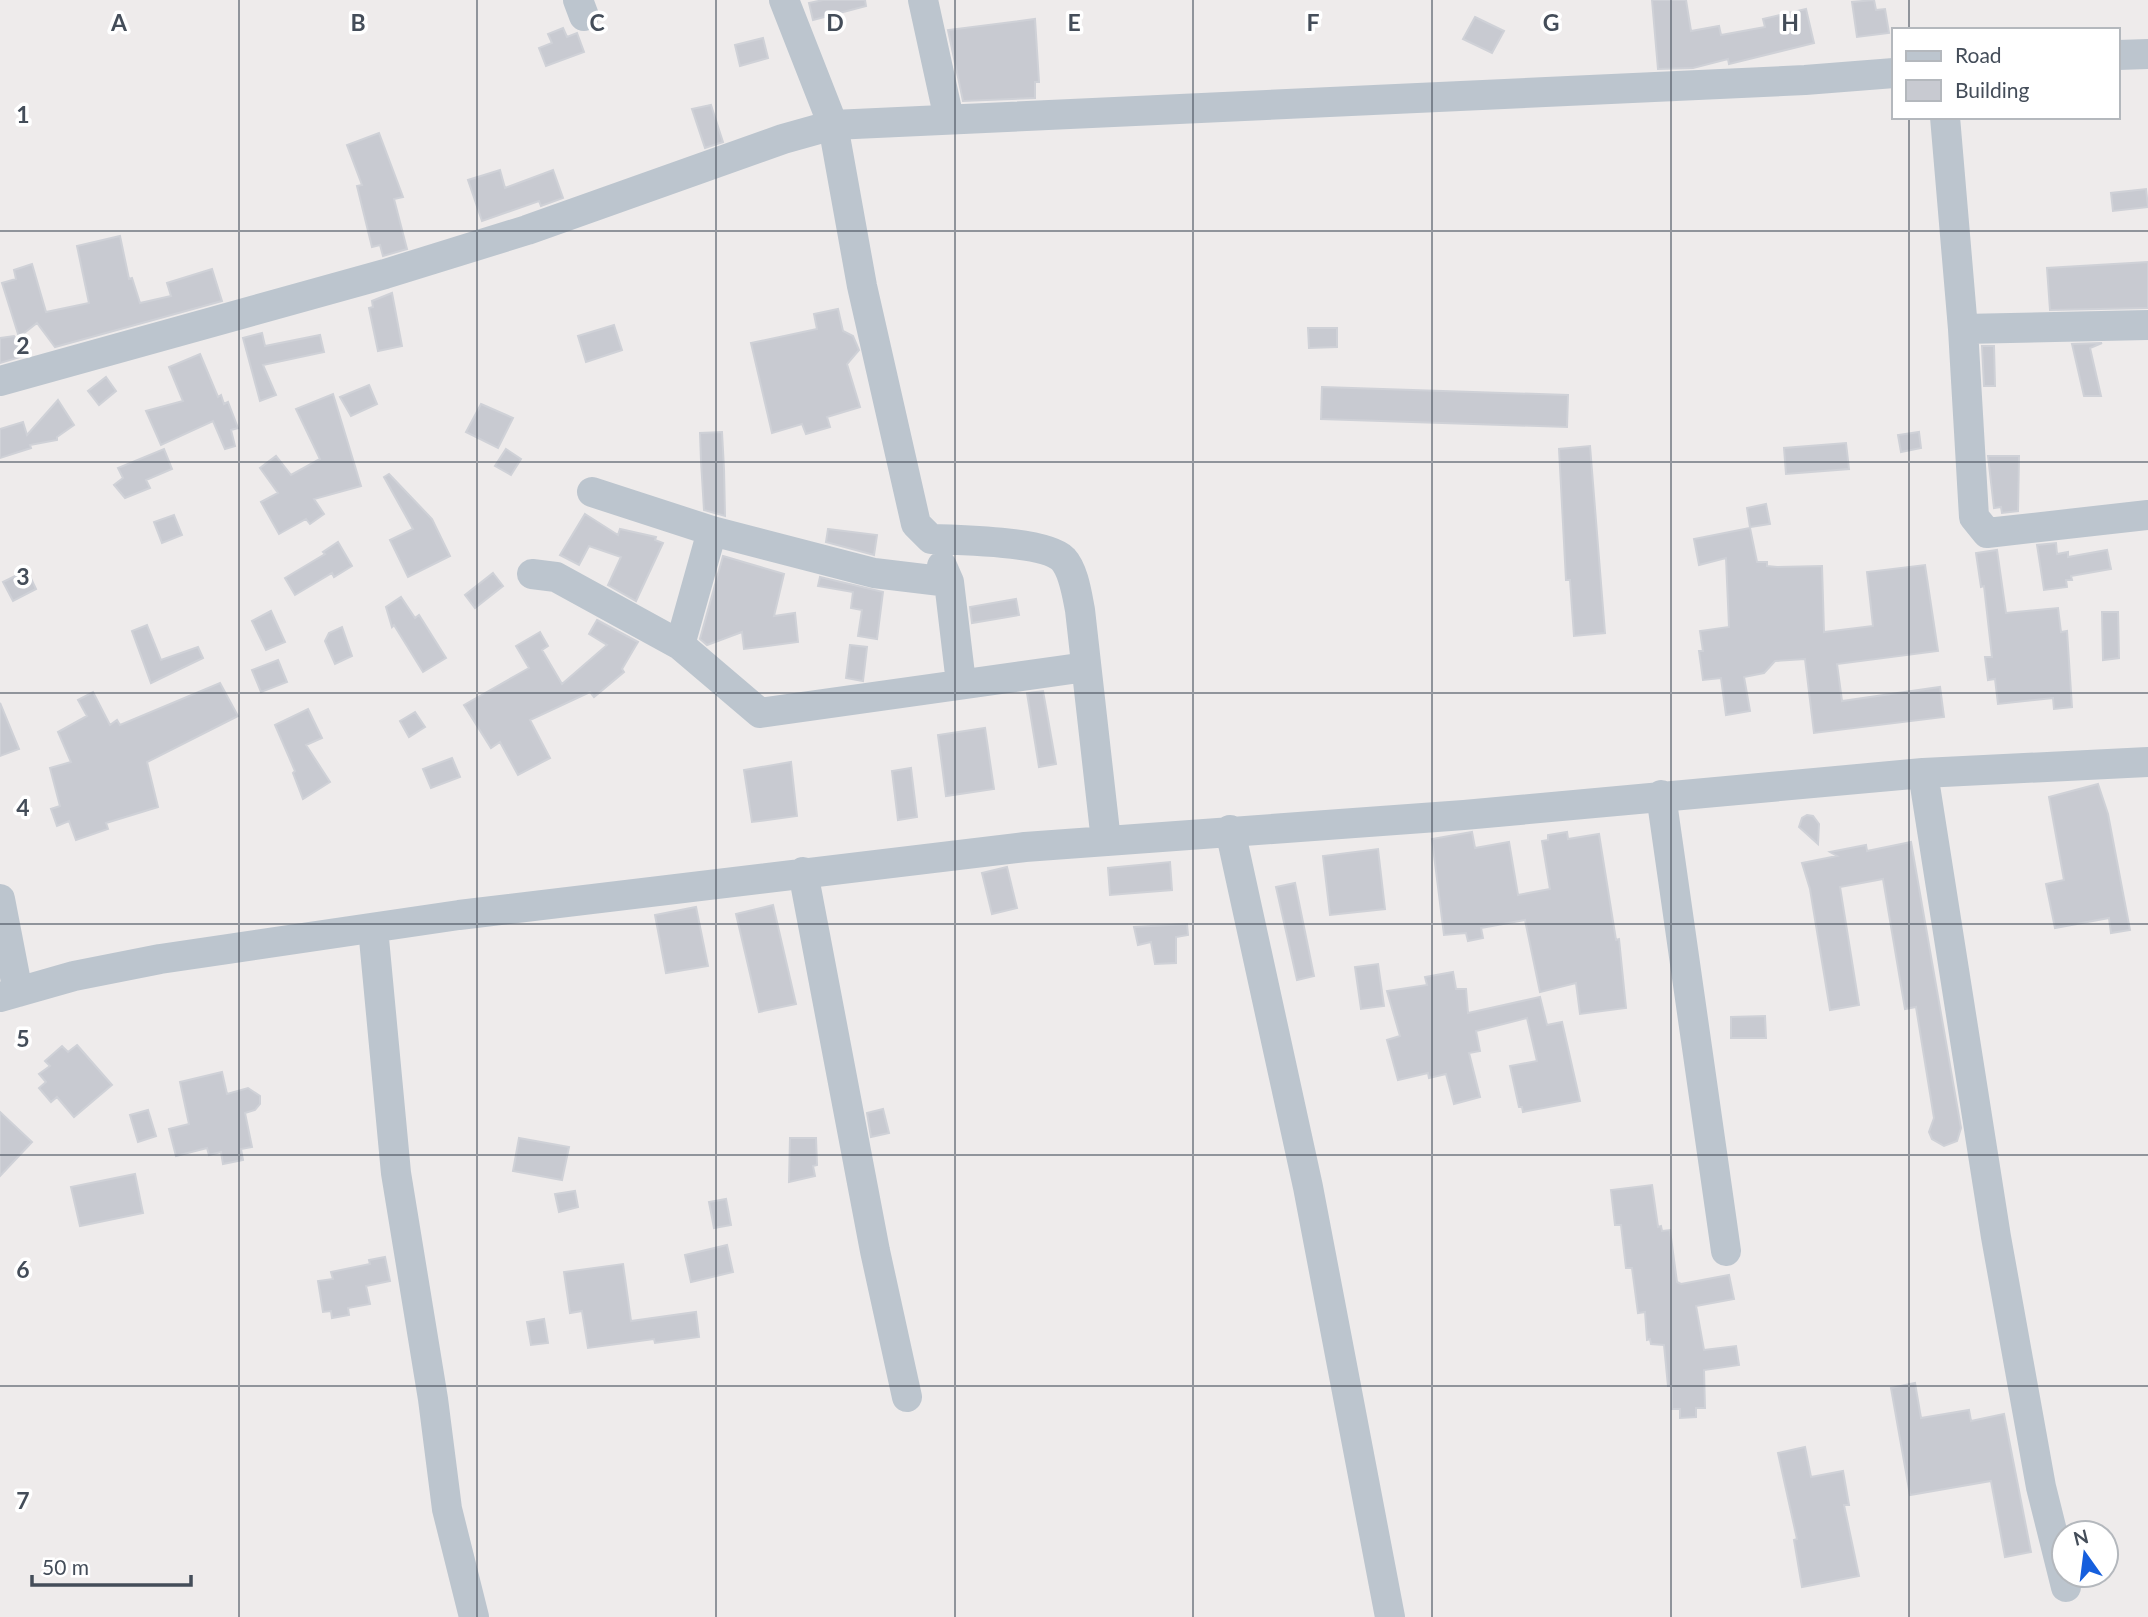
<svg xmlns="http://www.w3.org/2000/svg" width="2148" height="1617" font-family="Lato,sans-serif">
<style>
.building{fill:#c8cad1;stroke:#cfd1d7;stroke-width:2}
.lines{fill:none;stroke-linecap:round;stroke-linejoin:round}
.minor{stroke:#bcc5ce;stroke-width:30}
.grid{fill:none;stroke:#444d59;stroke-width:2;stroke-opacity:0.55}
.grid-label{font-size:23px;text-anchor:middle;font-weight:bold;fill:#444d59;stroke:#fff;stroke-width:7;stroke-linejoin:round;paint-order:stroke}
</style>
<rect width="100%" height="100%" fill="#eeebeb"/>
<!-- building -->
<path class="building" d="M823 0H865L866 6 813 20 809 3Z
M1652 0H1686L1691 31 1719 26 1721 35 1765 27 1763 19 1806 9 1814 43 1729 64 1728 59 1693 68 1658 69Z
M1874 0 1876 10 1885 9 1889 33 1857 37 1852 2Z
M1475 17 1504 31 1492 53 1463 39Z
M1035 19 1039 82H1035V98L963 101 948 30Z
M563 28 567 37 577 33 584 52 546 66 539 48 552 43 548 34Z
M763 38 768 58 740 66 735 45Z
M711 105 723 142 705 148 692 109Z
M379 133 403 197 394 199 407 249 383 256 380 245 372 247 357 186 362 185 347 145Z
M500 170 505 188 553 170 563 198 541 206 539 201 482 221 468 180Z
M2146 189 2148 207 2113 211 2111 193Z
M120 236 129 279 132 278 140 303 171 296 167 283 212 269 222 301 55 347 37 323 19 337 2 283 16 279 14 270 32 264 46 312 89 303 77 246Z
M2148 262V308L2050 310 2047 268Z
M392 293 402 346 378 351 369 308 373 307 372 301Z
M838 309 843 331 853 336 859 350 847 364 860 407 827 417 830 427 806 434 802 424 772 433 751 343 817 329 814 314Z
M614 325 622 350 586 362 578 336Z
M1308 328H1337V347L1309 348Z
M262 333 265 346 320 335 324 352 263 365 276 395 260 401 243 338Z
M14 336 27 355 0 363V338Z
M2102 343 2090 348 2101 396H2084L2072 344Z
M1982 346H1994L1995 386H1984Z
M200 354 218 397 221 395 224 404 228 402 238 428 231 430 235 446 225 449 213 421 161 445 146 411 183 401 169 367Z
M106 377 116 391 99 405 88 391Z
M369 385 377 404 351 416 340 397Z
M1322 387 1568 395 1567 427 1321 419Z
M333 394 361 486 314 499 324 514 310 524 306 519 279 534 261 502 278 493 260 468 276 456 291 475 320 459 296 409Z
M58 400 74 425 57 437V440L30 445 31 448 0 458V429L23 422 27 435Z
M481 404 513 418 498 448 466 432Z
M722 432 724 469 725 516 704 510 701 461 700 433Z
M1919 432 1921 448 1901 452 1898 435Z
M1846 443 1849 469 1786 474 1784 448Z
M1590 446 1605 633 1574 636 1570 580H1566L1559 449Z
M164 449 172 469 146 480 150 488 125 498 114 485 123 478 118 468Z
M506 449 521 459 511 475 495 466Z
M1988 456H2019L2018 511 2002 513 2001 507 1994 508Z
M389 474 432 519 450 556 408 577 390 540 413 529 384 477Z
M1766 504 1770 524 1750 527 1747 508Z
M585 514 618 535 620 529 656 537 655 540 663 543 636 601 608 585 621 557 589 546 579 565 560 555Z
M174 515 182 535 162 543 154 522Z
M1750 528 1757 562H1767V566L1777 567 1822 566 1824 632 1873 626 1867 572 1925 565 1938 651 1837 664 1842 701 1940 687 1944 717 1814 733 1805 659 1775 661 1764 673 1744 677 1750 711 1726 715 1721 678 1703 680 1699 651H1703L1700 631 1729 627 1726 558 1699 565 1694 539Z
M828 529 877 535 874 555 826 542Z
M338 542 352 566 334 577 332 573 295 595 285 578 325 554 323 552Z
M2056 543 2057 554 2068 552V557L2107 550 2111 569 2071 576 2072 580H2066L2067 587 2044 590 2037 545Z
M1997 550 2006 613 2058 608 2061 632 2067 631 2072 707 2054 709 2053 698 1998 704 1995 679 1988 680 1985 657H1992L1984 586 1981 587 1976 553Z
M723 556 784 574 774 616 795 613 798 642 744 649 742 632 707 645 700 639Z
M27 570 36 589 13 601 3 582Z
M493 573 503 586 475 608 465 595Z
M820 577 883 592 877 639 858 636 862 610 851 608 853 592 818 586Z
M401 597 415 618 419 615 446 658 423 672 394 625 392 627 386 607Z
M1016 599 1019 615 972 623 970 607Z
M271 611 285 642 266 650 252 621Z
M2102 612H2118L2119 658 2103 660Z
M597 620 638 642 622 669 624 672 594 697 590 692 530 720 550 758 518 775 500 742 491 748 464 705 529 668 516 646 540 632 548 646 542 650 562 684 607 645 589 634Z
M147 625 161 660 198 647 203 658 151 683 132 631Z
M342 627 352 656 335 664 325 641 329 633Z
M850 645 867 647 863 681 846 678Z
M278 660 287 682 261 692 252 670Z
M220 683 238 716 147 762 158 807 106 823 108 829 76 840 69 821 57 826 51 809 60 806 50 768 71 762 58 732 87 716 78 700 93 692 110 725 117 720 120 725Z
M1043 691 1056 764 1039 767 1027 693Z
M0 703 19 749 0 756Z
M308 709 322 738 306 745 330 782 303 799 293 773 295 771 275 725Z
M415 712 425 727 409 737 400 721Z
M985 728 994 789 946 796 938 735Z
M452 758 460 777 431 788 423 769Z
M791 762 797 816 752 822 744 770Z
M911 768 917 817 898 820 892 771Z
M2098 784 2108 814 2130 930 2111 933 2109 918 2055 928 2046 884 2064 880 2049 797Z
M1807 815 1813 816 1819 824 1818 844 1799 827 1802 818Z
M1472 832 1475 848 1509 842 1518 895 1550 889 1542 841 1548 840V835L1567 832 1568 839 1599 834 1616 940 1619 939 1626 1008 1580 1014 1576 983 1540 992 1525 920 1481 928 1483 938 1468 941 1466 933 1444 935 1432 839Z
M1911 842 1961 1128 1957 1141 1944 1146 1932 1139 1929 1132 1934 1118 1916 1007 1905 1009 1883 879 1840 887 1859 1005 1830 1010 1810 889 1802 863 1837 856 1830 852 1866 845 1867 851Z
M1378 849 1385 909 1330 915 1323 856Z
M1170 862 1172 890 1110 895 1108 868Z
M1007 867 1017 908 992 914 982 873Z
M1295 883 1314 976 1297 980 1276 887Z
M773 905 796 1004 759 1012 736 914Z
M696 907 708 966 666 973 655 915Z
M1187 924 1188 935 1176 937V963L1155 964 1151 942 1138 945 1134 927Z
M1378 964 1384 1006 1361 1009 1355 967Z
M1453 972 1456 989H1466L1468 1013 1540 997 1547 1025 1562 1022 1580 1101 1523 1112 1522 1107H1519L1510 1066 1537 1061 1527 1018 1476 1031 1480 1051 1469 1053 1480 1097 1454 1104 1446 1074 1429 1078 1428 1073 1398 1080 1387 1040 1400 1036 1387 991 1427 985 1425 977Z
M1765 1016 1766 1038H1731V1017Z
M77 1045 112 1085 74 1117 57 1097 51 1102 39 1088 46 1082 39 1074 50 1066 45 1061 62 1046 68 1052Z
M222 1072 227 1094 248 1088 260 1096V1104L255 1110 245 1113 252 1147 241 1149 243 1160 223 1164 221 1152 209 1155 207 1148 176 1156 169 1129 189 1124 180 1082Z
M883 1109 889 1133 871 1137 867 1113Z
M148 1110 156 1136 138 1142 130 1115Z
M0 1112 32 1142 0 1176Z
M519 1138 569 1147 562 1180 513 1171Z
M790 1138H816L817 1165 813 1166 815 1176 789 1182Z
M135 1174 143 1213 80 1226 71 1187Z
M1652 1185 1658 1227 1661 1226 1662 1231 1670 1230 1677 1282 1681 1284 1729 1275 1734 1299 1696 1306 1704 1350 1736 1346 1739 1365 1704 1370 1705 1408H1696V1417L1680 1418V1409H1672V1386H1668L1664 1345 1651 1344 1650 1339 1647 1340 1645 1312 1638 1313 1632 1268H1626L1621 1225H1615L1611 1190Z
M575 1191 578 1207 559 1212 555 1194Z
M726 1199 731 1225 714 1228 709 1202Z
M727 1245 733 1272 691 1282 685 1255Z
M385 1257 390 1281 366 1286 370 1304 348 1308 349 1315 332 1318 331 1311 323 1312 318 1281 333 1279 331 1272 370 1264 369 1260Z
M623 1264 631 1321 696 1312 699 1337 655 1343 654 1339 588 1348 582 1311 570 1313 564 1272Z
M544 1319 548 1343 531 1345 527 1322Z
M1915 1383 1921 1418 1969 1410 1971 1421 2004 1414 2031 1552 2005 1557 1991 1481 1910 1495 1891 1388Z
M1805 1447 1811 1477 1843 1471 1849 1505H1844L1859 1576 1802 1587 1794 1540 1797 1539 1778 1453Z"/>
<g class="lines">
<!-- minor -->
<path class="minor" d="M578 0 584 16
M784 0 833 125 862 286 916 524 931 539C957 540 1045 541 1063 559 1074 571 1077 595 1080 610L1106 841
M923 0 949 119
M2118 55 2148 54
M1945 117 1963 329 1974 517 1987 533 2148 515
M1963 329 2148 325
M0 381 385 274 527 230 783 139 833 125 1805 80 1894 73
M592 492 712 531 874 573 949 582
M942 566 949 582 961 683
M532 574 556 577 680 645 760 713 1086 667
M680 645 712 531
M1923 773 1996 1237 2041 1487 2066 1587
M1661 795 1726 1251
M1230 830 1308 1187 1390 1617
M803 872 875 1251 907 1397
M0 899 18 992
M373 928 396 1173 433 1399 447 1509 474 1617
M0 997 74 976 160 959 459 915 1025 847 1464 815 1923 773 2148 762"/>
</g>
<!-- grid -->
<path class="grid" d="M239 0V1617M477 0V1617M716 0V1617M955 0V1617M1193 0V1617M1432 0V1617M1671 0V1617M1909 0V30M1909 117V1617M0 231H2148M0 462H2148M0 693H2148M0 924H2148M0 1155H2148M0 1386H2148"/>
<g class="grid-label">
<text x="119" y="31">A</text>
<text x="358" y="31">B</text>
<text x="597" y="31">C</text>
<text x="835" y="31">D</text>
<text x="1074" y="31">E</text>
<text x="1313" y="31">F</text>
<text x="1551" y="31">G</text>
<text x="1790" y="31">H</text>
<text x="23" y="123">1</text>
<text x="23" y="354">2</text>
<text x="23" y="585">3</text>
<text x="23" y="816">4</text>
<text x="23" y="1047">5</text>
<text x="23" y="1278">6</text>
<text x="23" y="1509">7</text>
</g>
<!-- legend -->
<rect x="1892" y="28" width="228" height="91" fill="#ffffff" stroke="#b4b8bd" stroke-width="2"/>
<rect x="1906" y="51" width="35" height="10" fill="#bcc5ce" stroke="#b4b8bd" stroke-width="2"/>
<text x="1955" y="63" font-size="21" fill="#444d59">Road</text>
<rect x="1906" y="80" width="35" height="21" fill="#c8cad1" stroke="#b4b8bd" stroke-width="2"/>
<text x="1955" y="98" font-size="21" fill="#444d59">Building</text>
<!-- north arrow -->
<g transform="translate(2085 1554) rotate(346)"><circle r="33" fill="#ffffff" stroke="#b4b8bd" stroke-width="2"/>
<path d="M0-5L12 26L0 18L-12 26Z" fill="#165fdd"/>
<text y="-10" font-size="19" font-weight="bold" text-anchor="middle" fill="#444d59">N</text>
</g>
<!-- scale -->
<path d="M32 1575v10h159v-10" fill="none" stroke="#444d59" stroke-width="3.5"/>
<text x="42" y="1575" font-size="21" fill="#444d59" stroke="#ffffff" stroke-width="5" paint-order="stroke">50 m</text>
</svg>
